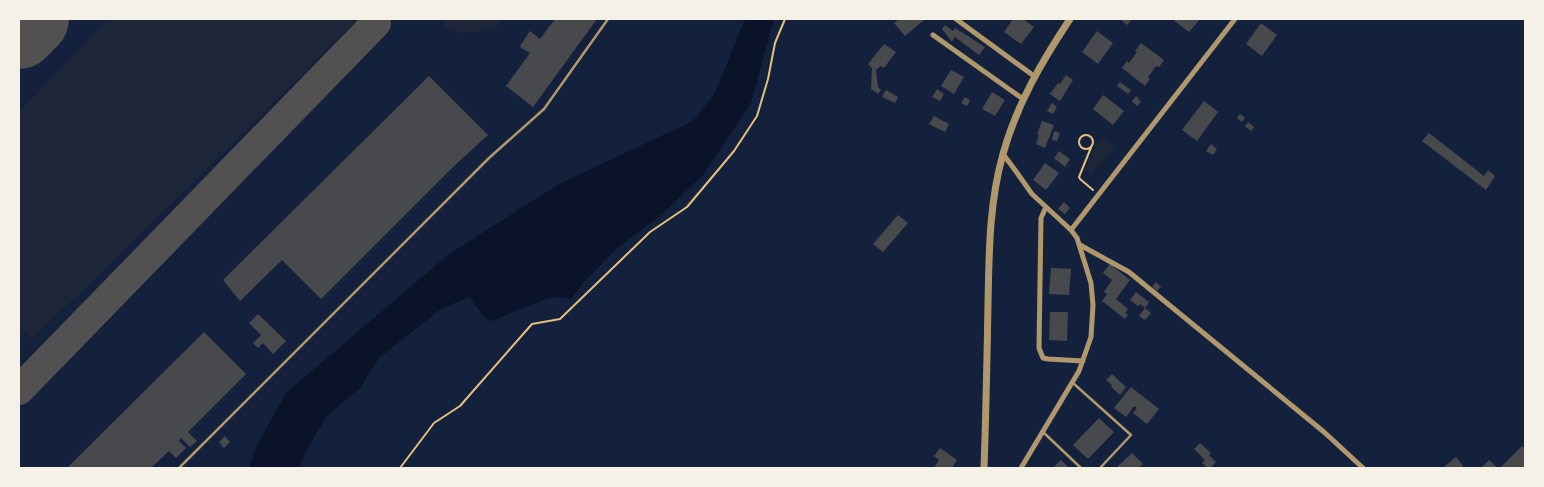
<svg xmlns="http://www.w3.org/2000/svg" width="1544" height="487" font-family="Karla,sans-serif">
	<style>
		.green { fill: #1d2539 }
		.water { fill: #0b132b }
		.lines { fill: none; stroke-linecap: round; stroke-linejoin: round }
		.taxiway { stroke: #525050; stroke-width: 30 }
		.runway { stroke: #525050; stroke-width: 74 }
		.building { fill: #48494c }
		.path { stroke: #e5c07b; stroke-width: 2 }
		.service { stroke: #b1986c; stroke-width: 2.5 }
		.minor { stroke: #b1986c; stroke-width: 5 }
		.tertiary { stroke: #b1986c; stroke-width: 7 }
	</style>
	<rect width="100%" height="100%" fill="#14213d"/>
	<path class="green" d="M108,19H358L161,214L32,339L25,332L19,338V111Z
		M441,19H502L496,27L487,31L458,33L445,27Z
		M1103,136L1115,146L1091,175L1084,170Z"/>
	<path class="water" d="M745,19H774L751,103L704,174L660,216L617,248L584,282L571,299L557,297L543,300L492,321L485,318L469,297L441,309L379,358L360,388L327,416L308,447L299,468H249L256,447L286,393L449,254L559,184L693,121L715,93Z"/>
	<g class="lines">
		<path class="taxiway" d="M19,390L376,23"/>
		<path class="runway" d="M19,32L32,19"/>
	</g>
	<path class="building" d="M555,19H597L533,107L506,86L530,53L521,48L520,46L530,31L540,39Z
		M900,19H925L905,36L894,23Z
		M1013,19H1023L1034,27L1021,44L1004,32Z
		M1120,19H1132L1127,25Z
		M1172,19H1200L1189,32Z
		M1261,23L1277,35L1262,56L1246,44Z
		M945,25L953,31L955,28L985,47L979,55L955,37L952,42L942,29Z
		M1097,31L1113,43L1098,64L1082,52Z
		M1141,43L1164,60L1159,67L1156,66L1148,77L1150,79L1145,86L1122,68L1127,61L1129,63L1137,52L1135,51Z
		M884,44L896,52L884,68L881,66L876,70L878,87L881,90L878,94L871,89L872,68L868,64Z
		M951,70L964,77L954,94L941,86Z
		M1066,75L1073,80L1060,101L1050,94L1058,83L1060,84Z
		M429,76L488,135L454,166L321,299L282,260L240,301L223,280Z
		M1120,82L1131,90L1128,94L1117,86Z
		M937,89L944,94L940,101L932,97Z
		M886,90L898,97L895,103L882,97Z
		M992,92L1005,100L995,116L982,109Z
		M1103,95L1124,111L1113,125L1093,109Z
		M1136,96L1141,102L1137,106L1132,101Z
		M965,97L970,100L967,106L961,103Z
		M1204,101L1218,112L1197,141L1182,130Z
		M1052,103L1057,107L1053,114L1047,111Z
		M1240,114L1245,118L1242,122L1237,118Z
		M934,116L949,124L945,132L929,124Z
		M1042,121L1054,125L1045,148L1036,144L1039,135L1037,134Z
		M1248,122L1254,127L1251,131L1245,126Z
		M1054,131L1060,133L1057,141L1052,140Z
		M1429,133L1484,176L1488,170L1495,176L1486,190L1422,141Z
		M1211,144L1217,149L1213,155L1206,151Z
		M1059,151L1070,159L1065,167L1054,158Z
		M1045,163L1059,173L1046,190L1033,180Z
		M1064,202L1070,208L1065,214L1058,209Z
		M898,215L908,223L883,252L873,244Z
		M1110,264L1130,280L1116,299L1128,309L1125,313L1128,315L1125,319L1102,301L1107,294L1104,292L1112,280L1103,273Z
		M1051,268L1071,269L1069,295L1049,294Z
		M1156,282L1161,287L1157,291L1152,287Z
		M1136,292L1149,302L1145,308L1140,304L1138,306L1130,300Z
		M1145,308L1151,313L1145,320L1139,316Z
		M1050,312H1068L1067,341L1049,340Z
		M258,314L286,341L273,354L263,343L258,348L253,343L261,335L249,323Z
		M204,332L246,374L188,432L197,441L190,447L181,438L179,441L186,448L176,458L169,451L151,468H67Z
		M1112,374L1126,387L1120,395L1111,387L1112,385L1106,380Z
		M1131,387L1159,409L1147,424L1133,413L1137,408L1134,406L1126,417L1114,408Z
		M1099,418L1114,432L1088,459L1073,445Z
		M225,436L230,442L224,448L219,442Z
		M1200,443L1211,453L1209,455L1216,462L1210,468H1208L1202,463L1205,460L1194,449Z
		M1522,446L1525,449L1524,468H1500Z
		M940,448L957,460L952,468H934L939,460L934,456Z
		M1132,453L1143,464L1138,468H1116Z
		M1456,457L1463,466L1461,468H1445L1444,467Z
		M1061,460L1069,468H1053Z
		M1489,460L1498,468H1481Z"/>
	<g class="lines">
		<path class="path" d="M1079 142a7 7 0 1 1 14 0a7 7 0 1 1-14 0Z
			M1092,145L1079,177L1080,179L1093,190
			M400,468L434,423L460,406L532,324L560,319L650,232L687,207L734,151L757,116L768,79L775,43L785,19"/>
		<path class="service" d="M1073,383L1131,435L1100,468
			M1043,432L1081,468
			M179,468L489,158L544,109L608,19"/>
		<path class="minor" d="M956,19L1034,76
			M933,35L1023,99
			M1003,154L1015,170L1032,194L1071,230L1077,238L1091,283L1093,305L1091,337L1079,371L1021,468
			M1046,207L1041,218L1039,348L1043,358L1048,359L1083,361
			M1071,230L1235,19
			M1080,245L1129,272L1324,432L1363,468"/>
		<path class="tertiary" d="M984,468C986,414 987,359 988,305C989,254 989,203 1003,154C1017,104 1042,61 1070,19"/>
	</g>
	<rect width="1544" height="487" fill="none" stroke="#f6f1e7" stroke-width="40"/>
</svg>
